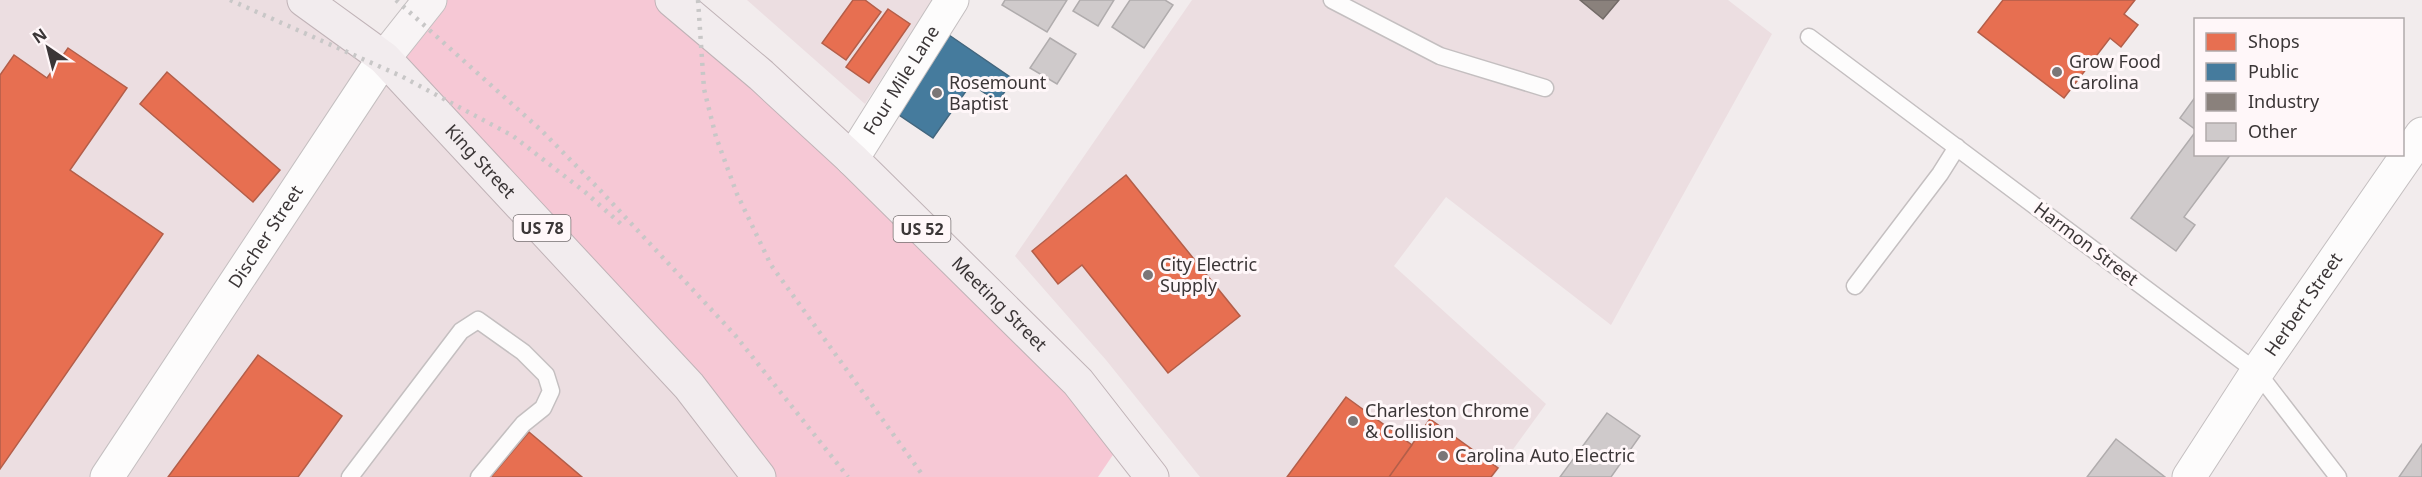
<svg xmlns="http://www.w3.org/2000/svg" width="2422" height="477" font-family="'Noto Sans',sans-serif">
	<style>
		.built { fill: #ecdee1 }
		.green { fill: #f6c8d5 }
		.shops { fill: #e76f51; stroke: #b35e49; stroke-width: 1.5 }
		.public { fill: #457b9d; stroke: #42667e; stroke-width: 1.5 }
		.industry { fill: #8a817c; stroke: #726a67; stroke-width: 1.5 }
		.building { fill: #cfcacb; stroke: #b0acad; stroke-width: 1.5 }
		.lines { fill: none; stroke-linecap: round; stroke-linejoin: round }
		.lane-casing { stroke: #c4bfc0; stroke-width: 19 }
		.street-casing { stroke: #c4bfc0; stroke-width: 35 }
		.secondary-casing { stroke: #c4bfc0; stroke-width: 35 }
		.primary-casing { stroke: #c0b3b7; stroke-width: 35 }
		.lane { stroke: #fdfcfc; stroke-width: 16 }
		.street { stroke: #fdfcfc; stroke-width: 33 }
		.secondary { stroke: #f8f4f5; stroke-width: 33 }
		.primary { stroke: #f2ecee; stroke-width: 33 }
		.rail { stroke: #c8c7c7; stroke-width: 4.5; stroke-dasharray: 3 6; stroke-linecap: butt }
		.poi-dot { fill: #7b7677; stroke: #fff7f9; stroke-width: 2 }
		.labels { text-anchor: middle; stroke-width: 6; stroke-linejoin: round; paint-order: stroke }
		.shield { fill: #fff7f9; stroke: #767071; stroke-width: 1.5 }
		.shield-label { font-size: 16px; font-weight: bold; fill: #3b3637 }
		.poi-label { font-size: 18px; fill: #3b3637; stroke: #fff7f9; text-anchor: start }
		.street-label { font-size: 18px; fill: #3b3637; stroke: #fff7f9 }
	</style>
	<rect width="100%" height="100%" fill="#f2eced"/>
	<path class="built" d="M0,0H299L401,76L759,477H0Z
		M747,0H933L865,104Z
		M1192,0H1728L1772,34L1611,325L1446,197L1394,266L1546,404L1493,477H1200L1106,360L1015,256Z"/>
	<path class="green" d="M430,0H674L1123,440L1098,477H759L384,58Z"/>
	<path class="shops" d="M853,0H865L881,12L846,60L822,43Z
		M2003,0H2135L2124,14L2138,25L2121,47L2110,38L2064,98L1978,32Z
		M888,9L910,24L869,83L846,67Z
		M68,48L127,88L70,170L163,234L0,469V75L14,55L47,78Z
		M167,72L280,170L253,202L140,104Z
		M1126,175L1240,316L1168,373L1082,265L1058,284L1032,251Z
		M258,355L342,416L298,477H168Z
		M1346,397L1412,445L1389,477H1287Z
		M1430,419L1498,468L1491,477H1389Z
		M529,432L582,477H491Z"/>
	<path class="public" d="M949,35L1013,79L998,102L971,84L933,138L896,113Z"/>
	<path class="industry" d="M1580,0H1619L1603,19Z"/>
	<path class="building" d="M1005,0H1067L1047,32L1002,5Z
		M1080,0H1114L1098,26L1073,11Z
		M1130,0H1165L1173,5L1144,48L1112,27Z
		M1050,38L1076,54L1057,84L1030,68Z
		M2196,96V130L2180,118Z
		M2196,131V154H2231L2184,217L2195,225L2176,251L2131,218Z
		M1607,413L1640,436L1611,477H1560Z
		M2116,439L2165,477H2087Z
		M2422,444V477H2399Z"/>
	<g class="lines">
		<g class="lane-casing">
			<path id="lane" d="M1332,0L1440,56L1545,88
				M1809,37L2257,372L2338,477
				M1855,286L1940,174L1957,147
				M350,477L461,331L478,320L523,352L546,375L551,391L543,408L523,424L479,477"/>
		</g>
		<g class="street-casing">
			<g id="street">
				<path id="s1" d="M852,159L952,0"/>
				<path id="s2" d="M107,477L384,58"/>
				<path id="s3" d="M2189,477L2257,372L2422,134"/>
			</g>
		</g>
		<g class="secondary-casing">
			<path id="secondary" d="M384,58L430,0"/>
		</g>
		<g class="primary-casing">
			<g id="primary">
				<path id="s4" d="M304,0L384,58L689,386L759,477"/>
				<path id="s5" d="M672,0L761,75L852,159L1078,382L1152,477"/>
			</g>
		</g>
		<use href="#lane" class="lane"/>
		<use href="#street" class="street"/>
		<use href="#secondary" class="secondary"/>
		<use href="#primary" class="primary"/>
		<path class="rail" d="M230,0L401,76L513,136L585,192L622,225
			M396,0L542,131L599,189L735,335L848,477
			M698,0L704,89L716,137L737,194L771,265L924,477"/>
	</g>
	<g class="poi-dot">
		<circle cx="2057" cy="72" r="6"/>
		<circle cx="937" cy="93" r="6"/>
		<circle cx="1148" cy="275" r="6"/>
		<circle cx="1353" cy="421" r="6"/>
		<circle cx="1443" cy="456" r="6"/>
	</g>
	<g class="labels">
		<g class="shield">
			<rect x="513.5" y="215" width="57" height="26" rx="4.5"/>
			<rect x="893.5" y="216" width="57" height="26" rx="4.5"/>
		</g>
		<g class="shield-label">
			<text x="542" y="234">US 78</text>
			<text x="922" y="235">US 52</text>
		</g>
		<g class="poi-label">
			<text x="2069" y="68">Grow Food<tspan x="2069" dy="21">Carolina</tspan></text>
			<text x="949" y="89">Rosemount<tspan x="949" dy="21">Baptist</tspan></text>
			<text x="1160" y="271">City Electric<tspan x="1160" dy="21">Supply</tspan></text>
			<text x="1365" y="417">Charleston Chrome<tspan x="1365" dy="21">&amp; Collision</tspan></text>
			<text x="1455" y="462">Carolina Auto Electric</text>
		</g>
		<g class="street-label">
			<text dy="6" stroke="none"><textPath href="#s1" startOffset="93">Four Mile Lane</textPath></text>
			<text dy="6" stroke="none"><textPath href="#s4" startOffset="240">King Street</textPath></text>
			<text dy="6" stroke="none"><textPath href="#s2" startOffset="288">Discher Street</textPath></text>
			<text transform="translate(2086 244) rotate(37)" y="6">Harmon Street</text>
			<text dy="6" stroke="none"><textPath href="#s5" startOffset="447">Meeting Street</textPath></text>
			<text dy="6" stroke="none"><textPath href="#s3" startOffset="207">Herbert Street</textPath></text>
		</g>
	</g>
	<rect x="2194" y="18" width="210" height="138" fill="#fff7f9" stroke="#b1aaab" stroke-width="1.5"/>
	<rect x="2206" y="33" width="30" height="18" fill="#e76f51" stroke="#b1aaab" stroke-width="1.5"/>
	<text x="2248" y="48" font-size="18" fill="#3b3637">Shops</text>
	<rect x="2206" y="63" width="30" height="18" fill="#457b9d" stroke="#b1aaab" stroke-width="1.5"/>
	<text x="2248" y="78" font-size="18" fill="#3b3637">Public</text>
	<rect x="2206" y="93" width="30" height="18" fill="#8a817c" stroke="#b1aaab" stroke-width="1.5"/>
	<text x="2248" y="108" font-size="18" fill="#3b3637">Industry</text>
	<rect x="2206" y="123" width="30" height="18" fill="#cfcacb" stroke="#b1aaab" stroke-width="1.5"/>
	<text x="2248" y="138" font-size="18" fill="#3b3637">Other</text>
	<g transform="translate(48 48) rotate(325)" stroke="#fff7f9" stroke-width="4.5" paint-order="stroke">
	<path d="M0-4.5L10 22L0 15L-10 22Z" fill="#3b3637"/>
	<text y="-9" font-size="16" font-weight="bold" text-anchor="middle" fill="#3b3637">N</text>
	</g>
</svg>
